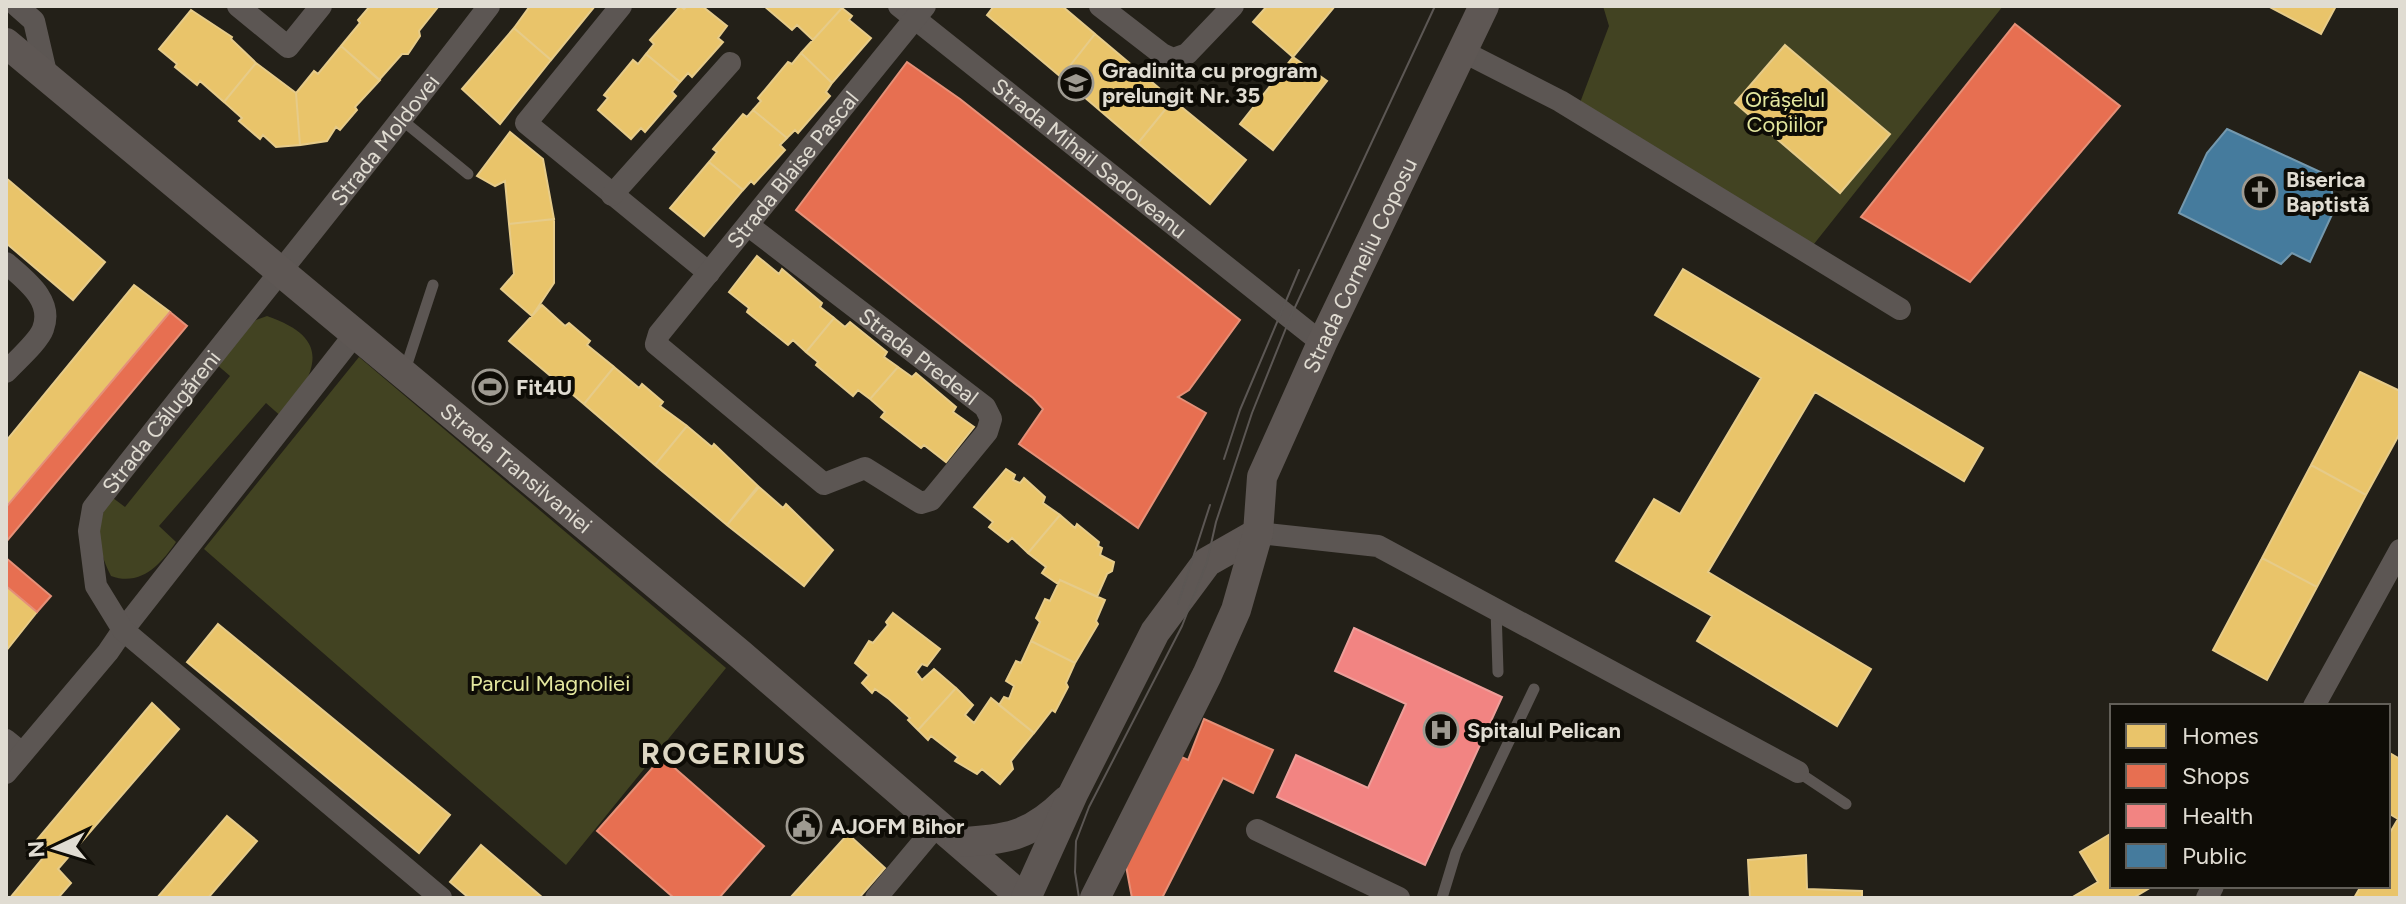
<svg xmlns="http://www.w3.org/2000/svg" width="2406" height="904" font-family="Figtree,sans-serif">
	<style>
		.green { fill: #424322 }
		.homes { fill: #e9c46a; stroke: #e6cb89; stroke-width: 2 }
		.shops { fill: #e76f51; stroke: #e59078; stroke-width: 2 }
		.health { fill: #f28482; stroke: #ed9e9a; stroke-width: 2 }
		.public { fill: #457b9d; stroke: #7498ad; stroke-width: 2 }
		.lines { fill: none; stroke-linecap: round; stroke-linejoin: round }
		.service { stroke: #5c5653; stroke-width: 11 }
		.minor { stroke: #5c5653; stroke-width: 22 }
		.secondary { stroke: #5e5754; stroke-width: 30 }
		.tram { stroke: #5c5754; stroke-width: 2 }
		.labels { text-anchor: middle; stroke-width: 8; stroke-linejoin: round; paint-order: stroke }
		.poi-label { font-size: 22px; font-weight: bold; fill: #e0dcd2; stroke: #0e0c06; text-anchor: start }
		.park-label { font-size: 22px; fill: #e4e79f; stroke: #0e0c06 }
		.street-label { font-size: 22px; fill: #e0dcd2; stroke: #0e0c06 }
		.district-label { font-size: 30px; font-weight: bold; letter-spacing: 2px; fill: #ded7c3; stroke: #0e0c06 }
	</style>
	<rect width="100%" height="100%" fill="#232018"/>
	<path class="green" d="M1603,6H2003L1810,249L1578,108L1609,26Z
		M267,316C336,340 314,373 283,418L266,403L159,526L176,542C161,564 141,587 111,576C95,544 97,528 109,495L125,507L230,376L215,363L256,320Z
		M359,357L726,668L566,865L204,549Z"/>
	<path class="homes" d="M370,6L438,7L419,31L420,36L408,54H402L379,80L341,46L360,23L358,20Z
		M530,6H595L551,60L514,28Z
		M680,6L684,9L687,6H702L727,26L718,38L723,42L692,77L688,73L680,82L646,54L654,44L650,40Z
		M764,6H840L842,8L813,40L797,25L792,30Z
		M994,6H1062L1095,34L1061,77L987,15Z
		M1267,6H1335L1293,57L1253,22Z
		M2268,6H2336L2321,34Z
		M842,8L852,16L849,20L871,38L832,83L801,53Z
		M191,10L232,37L231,39L256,63L224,102L200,81L197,85L175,67L177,64L159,49Z
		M514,28L551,60L500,124L462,89Z
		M1095,34L1173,100L1138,143L1061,77Z
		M1785,45L1890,134L1840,193L1735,103Z
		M341,46L380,80L355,107L357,110L340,130L336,127L327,141L300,145L296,93L314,71L318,74Z
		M801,53L832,83L826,92L830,96L798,133L795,130L787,138L753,110L761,101L758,98L788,62L792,64Z
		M646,54L680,82L672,92L676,96L645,132L641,128L631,139L598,110L608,98L604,95L633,60L638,64Z
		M1293,57L1327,81L1273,150L1240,124Z
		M256,63L296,93L300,145L276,147L263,135L260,139L239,121L242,118L224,102Z
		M1173,100L1246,160L1210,204L1138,143Z
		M753,110L787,138L780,145L785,150L754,184L751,181L743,190L709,162L717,152L713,149L743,114L747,117Z
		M510,132L543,159L554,219L509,224L505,181L495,186L477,176Z
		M709,162L743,190L704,236L670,208Z
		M6,178L105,262L73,300L6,243Z
		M554,219V283L532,316L501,289L514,274L509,224Z
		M757,256L779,274L782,269L822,303L820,307L834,318L806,352L793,340L788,345L747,312L749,308L729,292Z
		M1683,269L1983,448L1964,481L1815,392L1708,572L1871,669L1837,726L1697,641L1712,616L1616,561L1654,499L1680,514L1761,378L1655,315Z
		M134,285L170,312L6,507V441Z
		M542,305L565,326L569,323L590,341L587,345L614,367L584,404L509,341Z
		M834,318L845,327L850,322L887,352L884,357L898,367L870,399L858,390L853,396L816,365L818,362L806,352Z
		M614,367L639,388L642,384L663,402L660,406L687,426L655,465L584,404Z
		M898,367L912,377L916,373L956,407L953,412L974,427L946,462L924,445L921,448L881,417L885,412L870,399Z
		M2360,372L2400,391V433L2366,495L2311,465Z
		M687,426L712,447L714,444L758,486L727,525L655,465Z
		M2311,465L2366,495L2317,587L2262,558Z
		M1006,469L1015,475L1013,480L1020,483L1024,478L1045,497L1043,503L1060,515L1028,553L1012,538L1008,542L989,527L993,522L974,507Z
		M759,487L783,508L786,504L833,550L804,586L727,525Z
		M1060,515L1075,528L1077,524L1099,542L1098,546L1102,548L1100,555L1114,562L1112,571L1107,574L1097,597L1060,580L1058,584L1042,573L1046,567L1028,553Z
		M2262,558L2317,587L2267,680L2213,650Z
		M1060,580L1105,600L1096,621L1098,624L1075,663L1031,641L1040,622L1036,618L1045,599L1050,601Z
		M6,586L37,612L6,651Z
		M893,613L940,649L927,666L922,664L916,672L922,680L934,669L956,688L918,730L908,720L910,718L889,699L875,689L872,693L862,683L869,675L855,663L869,641L873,643L888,625L886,622Z
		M218,624L450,815L419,853L187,662Z
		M1031,641L1075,663L1066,683L1068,687L1055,712L1052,710L1034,733L999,705L1004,697L1009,699L1014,686L1006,681L1016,661L1021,663Z
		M956,688L973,705L965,715L974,723L991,698L1034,733L1011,761L1013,769L1000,784L982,769L977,774L955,761L958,757L931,736L928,740L918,730Z
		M152,703L179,729L58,869L71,883L58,898H10L43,858L30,848Z
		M2388,752L2400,759V898H2354L2361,886H2388V836L2398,819L2388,813Z
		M227,816L257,841L208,898H157Z
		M2112,833V886H2153L2133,898H2071L2098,882L2080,852Z
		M848,834L885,868L859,898H790Z
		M481,845L543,898H469L450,882Z
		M1806,855L1807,889L1862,891V898H1750L1748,860Z"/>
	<path class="shops" d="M2015,24L2120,106L1970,282L1861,217Z
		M907,62L960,99L1240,320L1189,390L1178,397L1206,413L1138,528L1019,444L1043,409L1033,398L796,210Z
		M170,312L187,326L6,542V507Z
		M6,558L51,596L37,612L6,586Z
		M1204,719L1273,750L1253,793L1223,778L1162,898H1132L1126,866L1175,754L1188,760Z
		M662,757L764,846L719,898H674L597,831Z"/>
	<path class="health" d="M1354,628L1502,697L1425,865L1277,797L1296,755L1368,788L1406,704L1335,671Z"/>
	<path class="public" d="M2227,129L2329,176L2335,208L2310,262L2292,253L2281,264L2179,213L2207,153Z"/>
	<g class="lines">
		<path class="service" d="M402,120L468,174
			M405,370L433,285
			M1496,609L1498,672
			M1798,772L1846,804
			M1442,898L1456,852L1534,689"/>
		<g class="minor">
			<path d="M17,6L34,21L47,77"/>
			<path d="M238,6L288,47L321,6"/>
			<path d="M621,6L526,123L709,273"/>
			<path id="s1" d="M899,6L1322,343"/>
			<path d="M1100,6L1162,54L1173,59L1187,54L1233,6"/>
			<path d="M1462,51L1560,101L1900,309"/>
			<path d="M612,195L730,63"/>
			<path id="s2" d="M749,226L985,407L991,419L987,432L931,500L921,503L865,468L824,484L656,344L659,334L925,6"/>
			<path d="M6,263C25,280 54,300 43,329C39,341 15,362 6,372"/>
			<path d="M1258,533L1378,546L1798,772"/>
			<path d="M2314,706L2400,550"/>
			<path d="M6,740L22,753"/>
			<path d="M6,773L108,652L123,630L355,334"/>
			<path d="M1257,830L1399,898"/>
			<path id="s3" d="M441,898L123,630L96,586L89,531L93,508C224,340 360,175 489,6"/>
			<path d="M876,898L937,825"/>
			<path d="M2207,898L2213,886"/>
		</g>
		<g class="secondary">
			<path id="s4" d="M6,43L740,654L1023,898"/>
			<path d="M959,842C1006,840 1031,836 1066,801"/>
			<path d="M1026,898L1073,794L1155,632L1207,562L1258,533"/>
			<path id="s5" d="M1095,898L1207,675L1236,610L1258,533L1262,477L1322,343L1484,6"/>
		</g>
		<path class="tram" d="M1224,459L1240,410L1299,270
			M1178,604L1210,505
			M1079,898L1075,872L1076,841L1089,807L1182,626L1207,562L1216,522L1252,413L1290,318L1435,6"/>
	</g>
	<defs>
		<g id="school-ring" transform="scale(1.8)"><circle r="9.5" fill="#0e0c06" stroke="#9e9a91" stroke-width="1.5"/><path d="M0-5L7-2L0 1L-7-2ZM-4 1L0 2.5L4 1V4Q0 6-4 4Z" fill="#9e9a91"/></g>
		<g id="church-ring" transform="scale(1.8)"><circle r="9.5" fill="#0e0c06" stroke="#9e9a91" stroke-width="1.5"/><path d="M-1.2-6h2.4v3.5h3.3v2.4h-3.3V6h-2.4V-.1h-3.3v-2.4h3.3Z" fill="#9e9a91"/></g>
		<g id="stadium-ring" transform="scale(1.8)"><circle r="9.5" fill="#0e0c06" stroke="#9e9a91" stroke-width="1.5"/><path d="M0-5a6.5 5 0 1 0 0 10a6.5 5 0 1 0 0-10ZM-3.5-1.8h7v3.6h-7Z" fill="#9e9a91"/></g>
		<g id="hospital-ring" transform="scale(1.8)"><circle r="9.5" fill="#0e0c06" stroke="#9e9a91" stroke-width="1.5"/><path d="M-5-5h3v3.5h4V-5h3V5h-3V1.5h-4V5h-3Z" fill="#9e9a91"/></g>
		<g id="civic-ring" transform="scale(1.8)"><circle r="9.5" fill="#0e0c06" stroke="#9e9a91" stroke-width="1.5"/><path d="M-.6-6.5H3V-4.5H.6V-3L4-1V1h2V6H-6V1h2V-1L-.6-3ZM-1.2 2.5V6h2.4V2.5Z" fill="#9e9a91"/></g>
	</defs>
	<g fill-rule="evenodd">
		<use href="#school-ring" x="1076" y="83"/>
		<use href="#church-ring" x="2260" y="192"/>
		<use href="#stadium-ring" x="490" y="387"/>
		<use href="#hospital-ring" x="1441" y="730"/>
		<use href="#civic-ring" x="804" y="826"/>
	</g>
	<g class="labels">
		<g class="poi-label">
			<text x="1102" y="78">Gradinita cu program<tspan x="1102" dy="25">prelungit Nr. 35</tspan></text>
			<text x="2286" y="187">Biserica<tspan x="2286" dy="25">Baptistă</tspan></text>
			<text x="516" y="395">Fit4U</text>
			<text x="1467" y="738">Spitalul Pelican</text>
			<text x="830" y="834">AJOFM Bihor</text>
		</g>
		<g class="park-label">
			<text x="1785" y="107">Orășelul<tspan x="1785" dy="25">Copiilor</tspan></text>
			<text x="550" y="691">Parcul Magnoliei</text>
		</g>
		<g class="street-label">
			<text dy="8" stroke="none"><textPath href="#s3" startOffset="1016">Strada Moldovei</textPath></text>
			<text dy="8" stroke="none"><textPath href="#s1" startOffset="244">Strada Mihail Sadoveanu</textPath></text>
			<text dy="8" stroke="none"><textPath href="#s2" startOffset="974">Strada Blaise Pascal</textPath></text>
			<text dy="8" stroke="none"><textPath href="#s5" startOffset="690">Strada Corneliu Coposu</textPath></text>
			<text dy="8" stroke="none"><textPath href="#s2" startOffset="214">Strada Predeal</textPath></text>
			<text dy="8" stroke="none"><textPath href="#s3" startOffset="656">Strada Călugăreni</textPath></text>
			<text dy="8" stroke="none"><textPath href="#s4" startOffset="664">Strada Transilvaniei</textPath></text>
		</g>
		<g class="district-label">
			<text x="724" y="764">ROGERIUS</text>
		</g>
	</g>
	<rect width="2406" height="904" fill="none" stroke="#e0dcd2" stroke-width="16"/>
	<rect x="2110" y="704" width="280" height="184" fill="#0e0c06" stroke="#625f58" stroke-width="2"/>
	<rect x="2126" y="724" width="40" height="24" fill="#e9c46a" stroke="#625f58" stroke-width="2"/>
	<text x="2182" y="744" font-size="24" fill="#e0dcd2">Homes</text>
	<rect x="2126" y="764" width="40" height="24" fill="#e76f51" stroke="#625f58" stroke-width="2"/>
	<text x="2182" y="784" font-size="24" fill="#e0dcd2">Shops</text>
	<rect x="2126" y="804" width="40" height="24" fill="#f28482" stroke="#625f58" stroke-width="2"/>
	<text x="2182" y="824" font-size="24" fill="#e0dcd2">Health</text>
	<rect x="2126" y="844" width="40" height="24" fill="#457b9d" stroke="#625f58" stroke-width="2"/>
	<text x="2182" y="864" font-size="24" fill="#e0dcd2">Public</text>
	<g transform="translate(56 848) rotate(266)" stroke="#0e0c06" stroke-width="6" paint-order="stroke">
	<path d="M0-6L14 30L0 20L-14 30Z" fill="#e0dcd2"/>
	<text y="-12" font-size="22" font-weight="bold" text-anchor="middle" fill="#e0dcd2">N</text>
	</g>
</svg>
